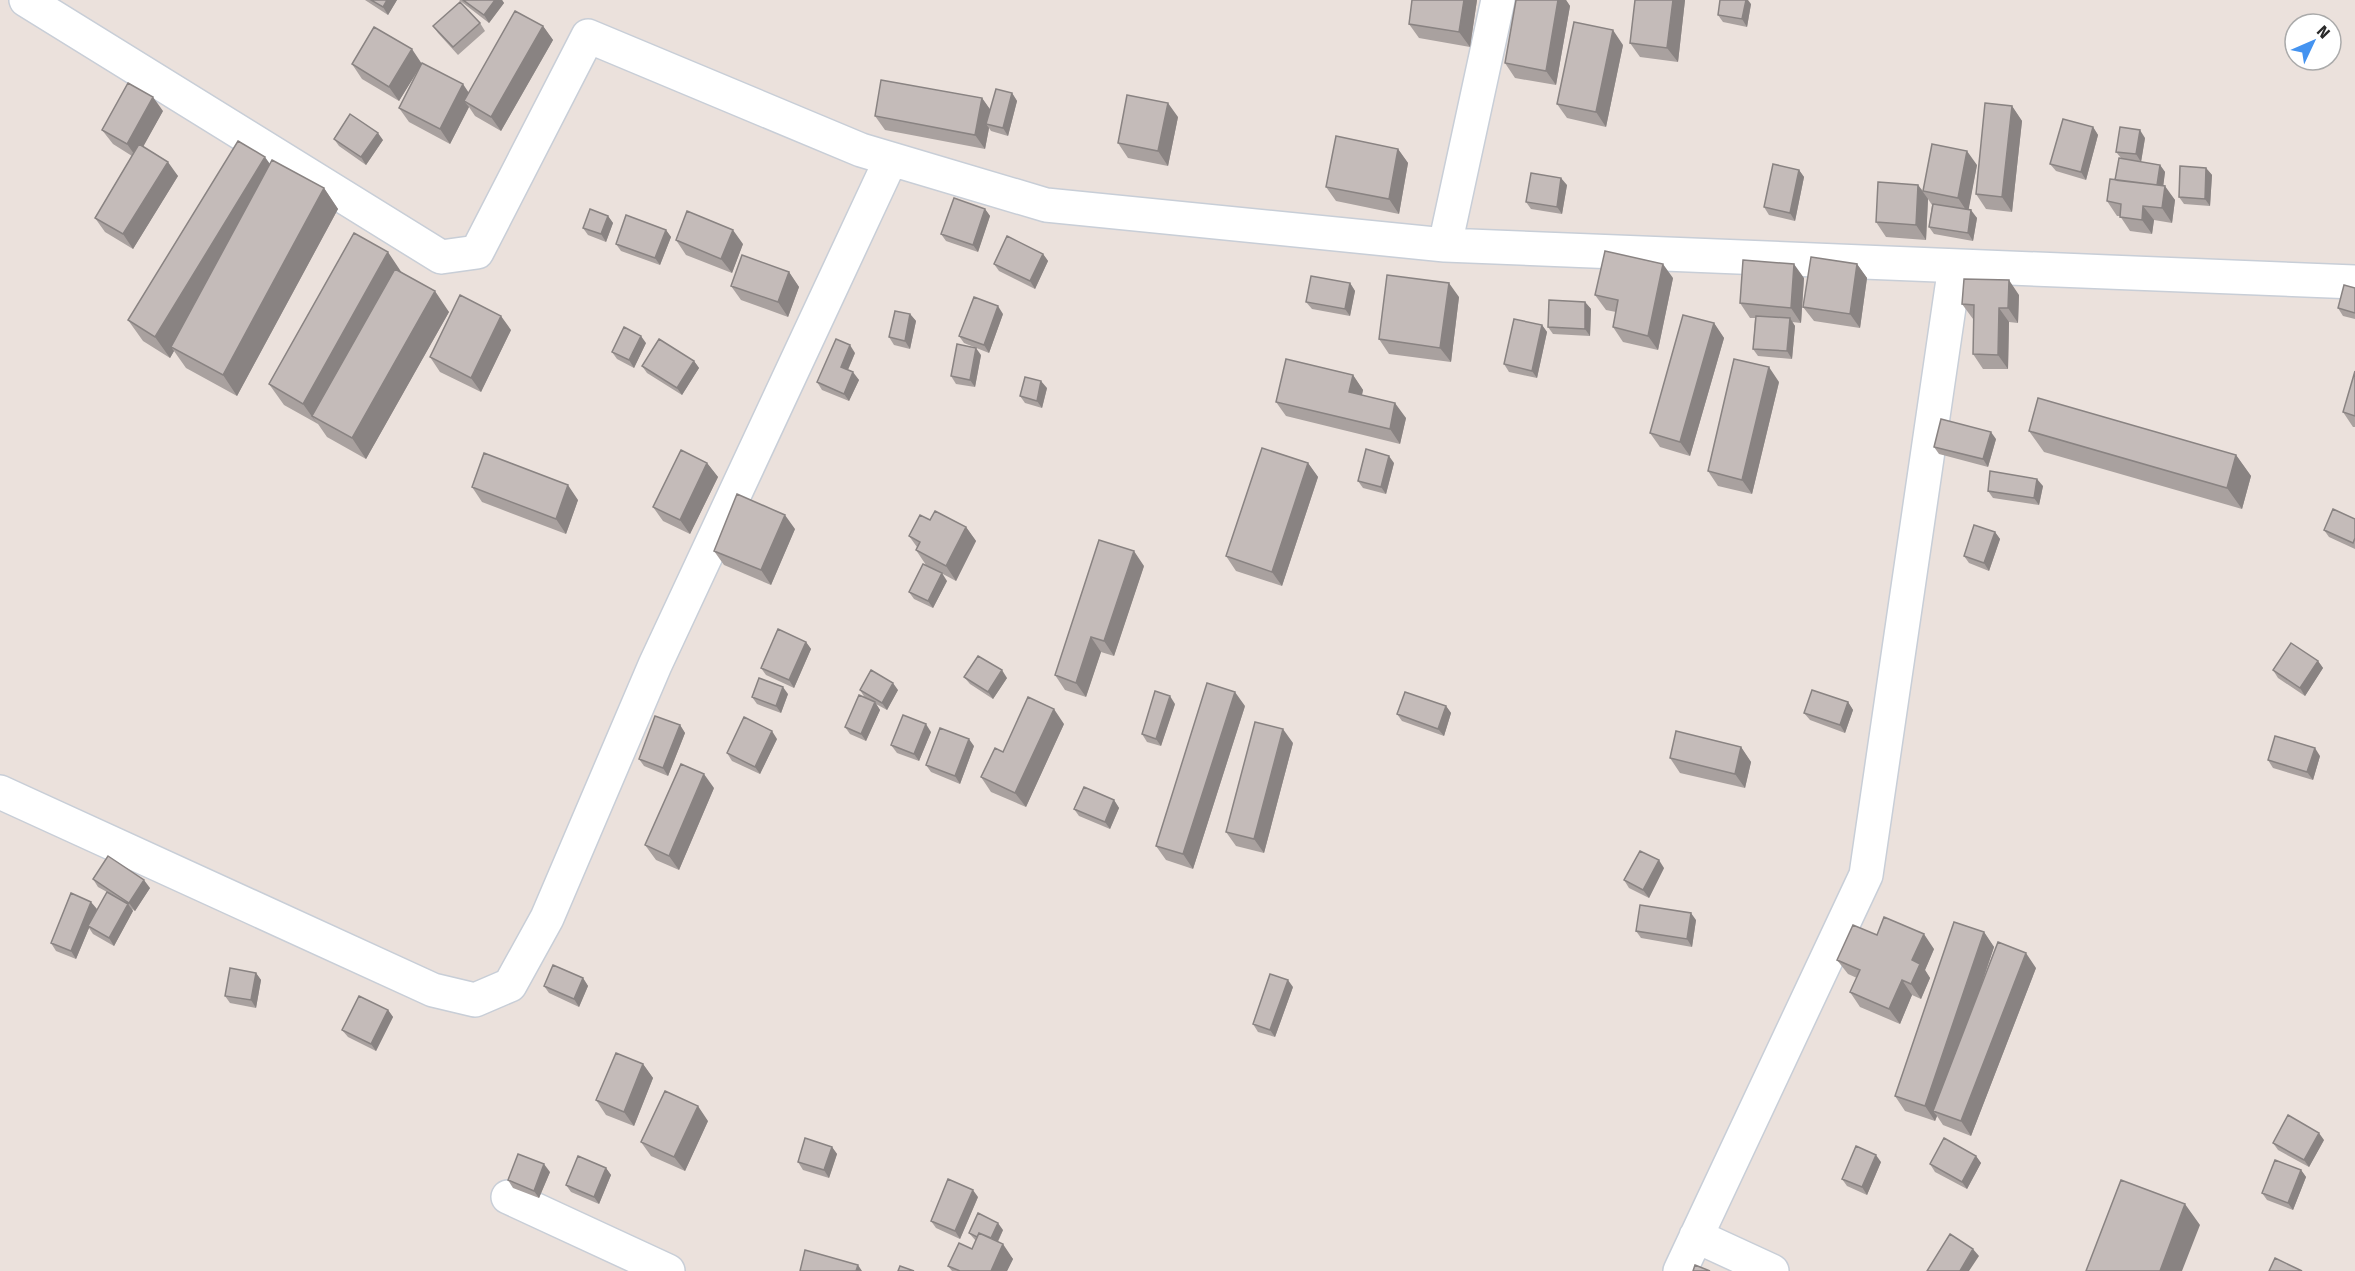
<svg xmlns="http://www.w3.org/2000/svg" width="2355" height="1271" font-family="'Fira Sans',sans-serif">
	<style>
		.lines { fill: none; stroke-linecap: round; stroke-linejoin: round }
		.minor-casing { stroke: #c8ced7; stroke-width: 36 }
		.minor { stroke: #fff; stroke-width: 33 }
		.wall { fill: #a9a19f }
		.shaded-wall { fill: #898382 }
		.building { fill: #c4bbb9; stroke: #898382; stroke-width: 1.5 }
	</style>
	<rect width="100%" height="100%" fill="#ebe1dc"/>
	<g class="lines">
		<g class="minor-casing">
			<path id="minor" d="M26,0L441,257L477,252L588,36L861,150L1046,205L1445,245L2355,282
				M1445,245L1498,0
				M0,792L433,990L475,1000L510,985L547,918L655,665L891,159
				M508,1197L668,1271
				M1696,1236L1772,1271
				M1680,1271L1866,875L1955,266"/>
		</g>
		<use href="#minor" class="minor"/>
	</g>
	<path class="wall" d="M365,0H397L388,15Z
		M459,0H502L504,3L489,23Z
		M1477,0L1470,47L1419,38L1409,24Z
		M1516,0H1566L1570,6L1556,85L1515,78L1505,63Z
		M1635,0H1685L1678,62L1640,57L1630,43Z
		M1751,4L1747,27L1723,22L1718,15Z
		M480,23L485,31L458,55L438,33L433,26Z
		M543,26L553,40L501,131L475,116L469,107L450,144L409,122L399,108L421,65L399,101L362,79L352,64H422L469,93Z
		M1623,45L1606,127L1567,118L1557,104Z
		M1012,93L1017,101L1008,136L991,131L989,128L985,149L885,130L875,116L982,98L990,110Z
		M2012,106L2022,121L2012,212L1986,209L1976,194Z
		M163,111L143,146L178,176L133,249L105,232L95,218L132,156L113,144L102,130Z
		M1178,117L1168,166L1128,158L1118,143Z
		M2093,127L2098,135L2086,180L2056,171L2050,164Z
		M2145,138L2141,162L2160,165L2165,172L2163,186L2175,200L2172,223L2154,220L2152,234L2130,231L2120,216H2117L2107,201L2115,180L2121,158L2116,152Z
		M334,139L383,140L366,165L339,146Z
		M1398,149L1408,163L1399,214L1336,201L1326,187Z
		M270,164L324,188L338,209L237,396L186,368L174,351L170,358L143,341L128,320Z
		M1977,165L1968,210L1977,218L1973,241L1934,234L1929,227L1932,205L1928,199L1926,240L1886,237L1876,222L1918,185L1923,191Z
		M2206,168L2212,175L2210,206L2184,204L2179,197Z
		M1799,170L1804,177L1795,221L1769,215L1764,207Z
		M1567,185L1562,214L1531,209L1526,202Z
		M985,209L990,216L978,252L946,241L941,234Z
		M608,216L613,223L606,242L588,235L583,228Z
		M666,230L671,237L660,265L621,251L616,244Z
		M676,240L743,244L732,273L686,255Z
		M1043,254L1048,261L1035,289L999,271L994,264Z
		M1857,264L1867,278L1860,328L1814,321L1803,307Z
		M789,272L799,287L788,317L741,300L731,286Z
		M402,273L449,312L366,459L327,437L318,424L284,405L269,384Z
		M1673,278L1658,350L1623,342L1613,327L1616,312L1606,310L1595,295Z
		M1804,278L1801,323L1792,322L1795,326L1792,359L1758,356L1753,349L1755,318H1750L1740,303Z
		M1350,283L1355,291L1350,316L1312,309L1306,302Z
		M2355,288V319L2343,316L2338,308Z
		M2019,295L2018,323L2009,322L2008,369H1983L1973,354L1974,319H1973L1962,304Z
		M1459,297L1451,362L1389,354L1379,339Z
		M1585,302L1591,309L1590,336L1553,334L1548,327Z
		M910,314L916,321L910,349L894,345L889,337Z
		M1003,314L989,353L964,343L959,336Z
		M1714,323L1724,338L1690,456L1660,447L1650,433Z
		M1542,325L1547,332L1537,378L1509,372L1504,364Z
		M511,330L481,392L440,372L430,357Z
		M646,343L634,368L617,359L612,352Z
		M855,353L848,370L859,380L849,401L822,390L817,382Z
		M981,355L975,387L956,384L951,376Z
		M694,361L699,368L682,395L647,373L642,366Z
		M2355,371V427H2353L2343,412Z
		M1353,375L1363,390L1362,395L1406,418L1400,444L1286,416L1276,402Z
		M1779,382L1752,494L1718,486L1708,471Z
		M1047,388L1042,408L1025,403L1020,396Z
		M2029,431L2236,455L2251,476L2242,509L2044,452Z
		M1996,439L1988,467L1939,454L1934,447Z
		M707,463L718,477L690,534L663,521L653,507Z
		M1308,463L1318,477L1282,586L1236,571L1226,556Z
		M1394,463L1386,494L1363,488L1358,481Z
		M2043,486L2039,505L1993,498L1988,491Z
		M472,487L578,500L566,534L482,502Z
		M2355,519V549L2329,537L2324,530Z
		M930,520L966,527L976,541L956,581L926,565L916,550L917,547L909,536Z
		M795,529L771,585L724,565L714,551Z
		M1995,532L2000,539L1989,571L1969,563L1964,556Z
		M1144,566L1114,656L1101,652L1086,697L1065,690L1055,675Z
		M947,581L933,608L914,599L909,592Z
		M806,642L811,649L794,688L766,675L761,668Z
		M2318,661L2323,668L2305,696L2278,678L2273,670Z
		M964,677L1007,678L993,699L970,684Z
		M860,690H898L887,710L876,704L880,710L866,741L850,734L845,727L865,698Z
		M788,694L781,713L757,704L752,697Z
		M1848,702L1853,710L1845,733L1810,720L1804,713Z
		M1175,704L1161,746L1147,742L1142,734Z
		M1245,706L1193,869L1166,860L1156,846Z
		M1446,706L1451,713L1444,736L1402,721L1397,714Z
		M1064,724L1026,807L991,792L981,777L1003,752Z
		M680,725L685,733L668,776L644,766L639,759Z
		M931,732L919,761L897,753L891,745Z
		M777,739L760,774L732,761L727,753Z
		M1293,743L1264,853L1236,846L1226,832Z
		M974,746L960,784L931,772L926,765Z
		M1741,747L1751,762L1745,788L1680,773L1670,758Z
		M2320,756L2313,780L2273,768L2268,760Z
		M714,788L679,870L656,860L645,845Z
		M1114,800L1119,808L1110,829L1079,816L1074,809Z
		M1664,868L1649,898L1629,888L1624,880Z
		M93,879L150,888L135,911L132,909L133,911L114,946L93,934L89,928L76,959L56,951L51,943L97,909L94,916L107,892L98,887Z
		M1696,920L1692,947L1641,938L1636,931Z
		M1984,932L1994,947L1979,992L2036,968L1971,1136L1943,1125L1937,1116L1935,1121L1905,1111L1895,1096Z
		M1877,935L1934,949L1925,970L1930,978L1921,999L1912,995L1900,1024L1860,1007L1850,992L1857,978L1848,974L1837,960Z
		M256,973L261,980L256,1008L230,1003L225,996Z
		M583,978L588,986L579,1007L549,993L544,986Z
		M1293,987L1275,1037L1258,1032L1253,1024Z
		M388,1010L393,1017L376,1051L348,1037L342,1030Z
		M643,1064L653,1078L634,1126L606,1115L596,1100Z
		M708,1121L685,1171L651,1156L641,1142Z
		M2324,1140L2309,1167L2278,1150L2273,1143Z
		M832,1147L837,1154L829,1178L803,1170L798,1162Z
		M1976,1156L1981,1163L1967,1189L1935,1172L1930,1164Z
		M1881,1162L1867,1195L1847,1186L1842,1179Z
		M606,1168L611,1175L599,1204L571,1192L566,1185Z
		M2301,1170L2306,1177L2293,1210L2267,1200L2262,1193Z
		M550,1172L539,1198L513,1188L508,1180Z
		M978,1197L960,1239L936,1228L931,1221Z
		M1003,1230L998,1242L1013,1259L1007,1271H952L948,1266L972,1249L976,1241L969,1233Z"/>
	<path class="shaded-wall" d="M387,0H397L388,15L383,7Z
		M495,0H502L504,3L489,23L484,15Z
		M1464,0H1477L1470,47L1459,32Z
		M1558,0H1566L1570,6L1556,85L1546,71Z
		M1673,0H1685L1678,62L1667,48Z
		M1746,0H1748L1751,4L1747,27L1742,19Z
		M543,26L553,40L501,131L491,117Z
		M1613,30L1623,45L1606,127L1596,112Z
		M412,49L422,64L399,101L389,87Z
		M463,84L473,99L464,101L469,107L450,144L440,129Z
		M1012,93L1017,101L1008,136L1003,128Z
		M153,97L163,111L137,158L127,144Z
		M982,98L992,112L986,124L989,128L985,149L975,135Z
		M1168,103L1178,117L1168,166L1158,151Z
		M2012,106L2022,121L2012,212L2002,197Z
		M2093,127L2098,135L2086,180L2081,172Z
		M2140,130L2145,138L2141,162L2136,154Z
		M378,133L383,140L366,165L361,157Z
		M1398,149L1408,163L1399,214L1389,199Z
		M1967,151L1977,165L1968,213L1958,198Z
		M265,157L280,178L171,347L174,351L170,358L155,337Z
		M168,162L178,176L133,249L123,234Z
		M2160,165L2165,172L2162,196L2157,189Z
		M2206,168L2212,175L2210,206L2205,199Z
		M1799,170L1804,177L1795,221L1790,213Z
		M1561,178L1567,185L1562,214L1557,207Z
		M1918,185L1928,199L1926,240L1916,225Z
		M2165,186L2175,200L2172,223L2162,208Z
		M324,188L338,209L237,396L223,375Z
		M2143,206L2154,220L2152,234L2142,220Z
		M985,209L990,216L978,252L973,245Z
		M1971,210L1977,218L1973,241L1968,233Z
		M608,216L613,223L606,242L601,234Z
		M666,230L671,237L660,265L655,258Z
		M733,230L743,244L732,273L721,259Z
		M388,252L402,273L312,416L318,425L303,404Z
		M1043,254L1048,261L1035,289L1030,281Z
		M1663,264L1673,278L1658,350L1648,336Z
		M1794,264L1804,278L1801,323L1791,308Z
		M1857,264L1867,278L1860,328L1850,314Z
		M789,272L799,287L788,317L778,302Z
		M2009,280L2019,295L2018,323L2008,308Z
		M1350,283L1355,291L1350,316L1345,309Z
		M1449,283L1459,297L1451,362L1440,348Z
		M435,291L449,312L366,459L352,438Z
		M1585,302L1591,309L1590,336L1585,329Z
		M998,306L1003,314L989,353L984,345Z
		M1999,308L2009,322L2008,369L1998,355Z
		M910,314L916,321L910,349L905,341Z
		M501,316L511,330L481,392L471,378Z
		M1790,318L1795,326L1792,359L1787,351Z
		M1714,323L1724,338L1690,456L1680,442Z
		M1542,325L1547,332L1537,378L1532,371Z
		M641,336L646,343L634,368L629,360Z
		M850,345L855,353L846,374L841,367Z
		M976,348L981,355L975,387L970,380Z
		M694,361L699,368L682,395L677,388Z
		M1769,367L1779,382L1752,494L1742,480Z
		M853,372L859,380L849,401L844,394Z
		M1353,375L1363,390L1359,407L1349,392Z
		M1041,381L1047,388L1042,408L1037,401Z
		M1395,403L1406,418L1400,444L1390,429Z
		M1991,432L1996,439L1988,467L1983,459Z
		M2236,455L2251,476L2242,509L2227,488Z
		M1389,456L1394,463L1386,494L1381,487Z
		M707,463L718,477L690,534L680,520Z
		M1308,463L1318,477L1282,586L1272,572Z
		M2037,479L2043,486L2039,505L2034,498Z
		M568,485L578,500L566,534L556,519Z
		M785,515L795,529L771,585L761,570Z
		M966,527L976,541L956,581L946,566Z
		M1995,532L2000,539L1989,571L1984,563Z
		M1134,551L1144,566L1114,656L1104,641Z
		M942,573L947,581L933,608L928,601Z
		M1091,637L1101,652L1086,697L1076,683Z
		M806,642L811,649L794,688L789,680Z
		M2318,661L2323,668L2305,696L2300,688Z
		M1002,670L1007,678L993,699L988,692Z
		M893,683L898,690L887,710L882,703Z
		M783,687L788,694L781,713L776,706Z
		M1235,692L1245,706L1193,869L1183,854Z
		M1170,696L1175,704L1161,746L1156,739Z
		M875,702L880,710L866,741L861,734Z
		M1848,702L1853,710L1845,733L1840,725Z
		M1446,706L1451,713L1444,736L1438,729Z
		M1054,709L1064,724L1026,807L1015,793Z
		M926,724L931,732L919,761L914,754Z
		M680,725L685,733L668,776L663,768Z
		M1283,729L1293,743L1264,853L1254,839Z
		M772,731L777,739L760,774L755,767Z
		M969,739L974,746L960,784L955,776Z
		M1741,747L1751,762L1745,788L1735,774Z
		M2315,748L2320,756L2313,780L2307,772Z
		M704,774L714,788L679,870L669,856Z
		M1114,800L1119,808L1110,829L1105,822Z
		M1659,860L1664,868L1649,898L1643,890Z
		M144,880L150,888L135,911L129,903Z
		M91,902L97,909L76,959L71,951Z
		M128,904L133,911L114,946L109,938Z
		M1691,913L1696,920L1692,947L1687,939Z
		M1984,932L1994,947L1938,1113L1933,1111L1937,1116L1935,1121L1925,1106Z
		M1924,934L1934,949L1925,970L1930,978L1921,999L1911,984L1912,960Z
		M2026,953L2036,968L1971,1136L1961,1121Z
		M256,973L261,980L256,1008L251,1000Z
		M583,978L588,986L579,1007L574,999Z
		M1288,980L1293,987L1275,1037L1270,1030Z
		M1902,980L1912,995L1900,1024L1889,1009Z
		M388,1010L393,1017L376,1051L371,1044Z
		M643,1064L653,1078L634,1126L624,1112Z
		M698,1106L708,1121L685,1171L674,1157Z
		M2319,1133L2324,1140L2309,1167L2304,1160Z
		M832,1147L837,1154L829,1178L824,1170Z
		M1876,1155L1881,1162L1867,1195L1862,1187Z
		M1976,1156L1981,1163L1967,1189L1962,1182Z
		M544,1164L550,1172L539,1198L534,1191Z
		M606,1168L611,1175L599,1204L594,1197Z
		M2301,1170L2306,1177L2293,1210L2288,1203Z
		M973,1190L978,1197L960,1239L955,1231Z
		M2185,1204L2200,1225L2182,1271H2160Z
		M998,1223L1003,1230L994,1249L989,1242Z
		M1003,1244L1013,1259L1007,1271H991Z
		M1973,1249L1979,1256L1969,1271H1960Z
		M858,1265L862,1271H856Z"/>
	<path class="building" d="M371,0H387L383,7Z
		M463,0H495L484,15Z
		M1412,0H1464L1459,32L1409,24Z
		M1516,0H1558L1546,71L1505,63Z
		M1635,0H1673L1667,48L1630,43Z
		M1720,0H1746L1742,19L1718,15Z
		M460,2L480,23L453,47L433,26Z
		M515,11L543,26L491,117L464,101Z
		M1574,22L1613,30L1596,112L1557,104Z
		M374,27L412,49L389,87L352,64Z
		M422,63L463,84L440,129L399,108Z
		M881,80L982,98L975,135L875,116Z
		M128,83L153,97L127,144L102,130Z
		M996,89L1012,93L1003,128L986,124Z
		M1127,95L1168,103L1158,151L1118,143Z
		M1985,103L2012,106L2002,197L1976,194Z
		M350,114L378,133L361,157L334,139Z
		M2063,119L2093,127L2081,172L2050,164Z
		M2120,127L2140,130L2136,154L2116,152Z
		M1336,136L1398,149L1389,199L1326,187Z
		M238,141L265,157L155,337L128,320Z
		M139,144L168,162L123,234L95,218Z
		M1932,144L1967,151L1958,198L1923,191Z
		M2119,158L2160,165L2157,185L2115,180Z
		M272,160L324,188L223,375L171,347Z
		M1773,164L1799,170L1790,213L1764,207Z
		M2180,166L2206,168L2205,199L2179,197Z
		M1531,173L1561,178L1557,207L1526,202Z
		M2110,179L2165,186L2162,208L2143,206L2142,220L2120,217L2121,204L2107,201Z
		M1878,182L1918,185L1916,225L1876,222Z
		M954,198L985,209L973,245L941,234Z
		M1933,204L1971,210L1968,233L1929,227Z
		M590,209L608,216L601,234L583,228Z
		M687,211L733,230L721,259L676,240Z
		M626,215L666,230L655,258L616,244Z
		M354,233L388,252L303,404L269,384Z
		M1007,236L1043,254L1030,281L994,264Z
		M1605,251L1663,264L1648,336L1613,327L1618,300L1595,295Z
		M742,255L789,272L778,302L731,286Z
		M1811,257L1857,264L1850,314L1803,307Z
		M1743,260L1794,264L1791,308L1740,303Z
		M395,269L435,291L352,438L312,416Z
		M1387,275L1449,283L1440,348L1379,339Z
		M1311,276L1350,283L1345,309L1306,302Z
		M1964,279L2009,280L2008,308H1999L1998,355L1973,354L1974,305L1962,304Z
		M2344,285L2355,288V313L2338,308Z
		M460,295L501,316L471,378L430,357Z
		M974,297L998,306L984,345L959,336Z
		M1549,300L1585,302V329L1548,327Z
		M895,311L910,314L905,341L889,337Z
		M1683,315L1714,323L1680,442L1650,433Z
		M1756,316L1790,318L1787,351L1753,349Z
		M1514,319L1542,325L1532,371L1504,364Z
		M624,327L641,336L629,360L612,352Z
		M659,339L694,361L677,388L642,366Z
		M836,339L850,345L841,367L853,372L844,394L817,382Z
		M957,344L976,348L970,380L951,376Z
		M1286,359L1353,375L1349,392L1395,403L1390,429L1276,402Z
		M1734,359L1769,367L1742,480L1708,471Z
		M2355,371V416L2343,412Z
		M1025,377L1041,381L1037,401L1020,396Z
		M2038,398L2236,455L2227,488L2029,431Z
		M1941,419L1991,432L1983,459L1934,447Z
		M1262,448L1308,463L1272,572L1226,556Z
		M1366,449L1389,456L1381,487L1358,481Z
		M681,450L707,463L680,520L653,507Z
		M484,453L568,485L556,519L472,487Z
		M1990,471L2037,479L2034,498L1988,491Z
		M737,494L785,515L761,570L714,551Z
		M2333,509L2355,519V538L2353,543L2324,530Z
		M935,511L966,527L946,566L916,550L920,542L909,536L920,515L930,520Z
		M1974,525L1995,532L1984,563L1964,556Z
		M1099,540L1134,551L1104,641L1091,637L1076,683L1055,675Z
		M923,564L942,573L928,601L909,592Z
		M778,629L806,642L789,680L761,668Z
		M2291,643L2318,661L2300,688L2273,670Z
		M978,656L1002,670L988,692L964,677Z
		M871,670L893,683L882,703L860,690Z
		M759,678L783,687L776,706L752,697Z
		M1207,683L1235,692L1183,854L1156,846Z
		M1812,690L1848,702L1840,725L1804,713Z
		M1155,691L1170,696L1156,739L1142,734Z
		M1405,692L1446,706L1438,729L1397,714Z
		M859,695L875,702L861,734L845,727Z
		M1028,697L1054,709L1015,793L981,777L995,748L1003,752Z
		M903,715L926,724L914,754L891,745Z
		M655,716L680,725L663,768L639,759Z
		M744,717L772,731L755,767L727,753Z
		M1255,722L1283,729L1254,839L1226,832Z
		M940,728L969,739L955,776L926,765Z
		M1676,731L1741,747L1735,774L1670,758Z
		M2275,736L2315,748L2307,772L2268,760Z
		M681,764L704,774L669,856L645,845Z
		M1084,787L1114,800L1105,822L1074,809Z
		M1640,851L1659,860L1643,890L1624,880Z
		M108,856L144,880L129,903L93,879Z
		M107,892L128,904L109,938L88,926Z
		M71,893L91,902L71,951L51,943Z
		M1640,905L1691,913L1687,939L1636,931Z
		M1884,917L1924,934L1912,960L1920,964L1911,984L1902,980L1889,1009L1850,992L1860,970L1837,960L1853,925L1877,935Z
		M1954,922L1984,932L1925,1106L1895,1096Z
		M1998,942L2026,953L1961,1121L1933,1111Z
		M553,965L583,978L574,999L544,986Z
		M230,968L256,973L251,1000L225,996Z
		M1270,974L1288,980L1270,1030L1253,1024Z
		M359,996L388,1010L371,1044L342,1030Z
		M616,1053L643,1064L624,1112L596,1100Z
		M665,1091L698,1106L674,1157L641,1142Z
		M2288,1115L2319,1133L2304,1160L2273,1143Z
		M805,1138L832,1147L824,1170L798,1162Z
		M1944,1138L1976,1156L1962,1182L1930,1164Z
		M1856,1146L1876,1155L1862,1187L1842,1179Z
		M518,1154L544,1164L534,1191L508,1180Z
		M578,1156L606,1168L594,1197L566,1185Z
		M2275,1160L2301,1170L2288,1203L2262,1193Z
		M948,1179L973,1190L955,1231L931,1221Z
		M2121,1180L2185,1204L2160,1271H2086Z
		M978,1213L998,1223L991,1238L979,1233L977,1237L969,1233Z
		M979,1233L1003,1244L991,1271H960L948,1266L959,1243L972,1249Z
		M1950,1234L1973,1249L1960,1271H1927Z
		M805,1250L858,1265L856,1271H800Z
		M2275,1258L2302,1271H2269Z
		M1695,1265L1710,1271H1693Z
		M900,1266L914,1271H898Z"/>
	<g transform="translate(2313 42) rotate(46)"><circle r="28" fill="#ffffff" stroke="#aaaaaa" stroke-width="1.5"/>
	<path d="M0-4.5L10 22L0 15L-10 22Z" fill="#4493f0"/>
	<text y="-9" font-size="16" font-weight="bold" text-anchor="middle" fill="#2a2a2a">N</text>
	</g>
</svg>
